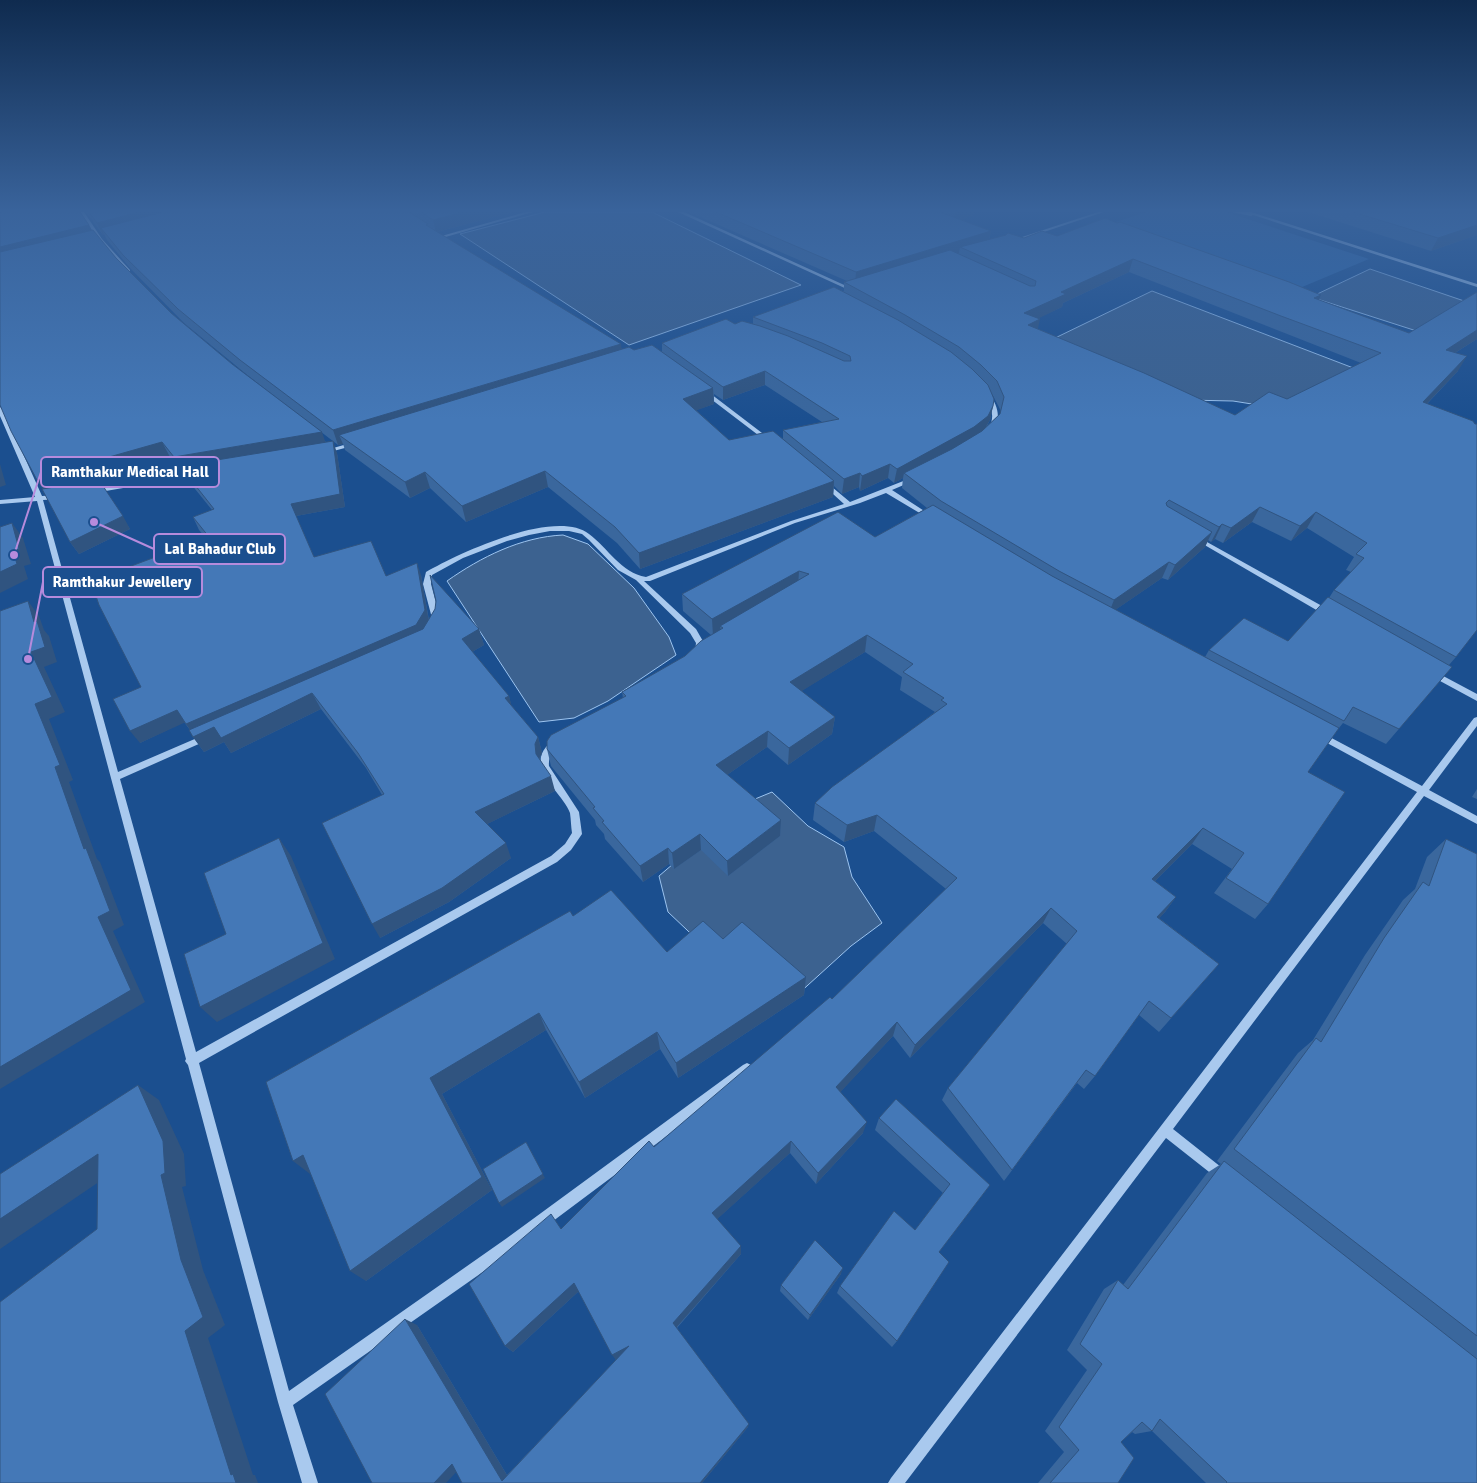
<svg xmlns="http://www.w3.org/2000/svg" width="1477" height="1483" font-family="Signika,sans-serif">
	<style>
		.green { fill: #2e69ad }
		.water { fill: #3c6290; stroke: #9cc4f0 }
		.lines { fill: none; stroke-linecap: round; stroke-linejoin: round }
		.minor { fill: #a9c9ee; fill-rule: evenodd }
		.wall { fill: #3a679d; fill-rule: evenodd }
		.shaded-wall { fill: #305480 }
		.building { fill: #4478b7; stroke: #305480; fill-rule: evenodd }
		.leader { fill: none; stroke: #b68bdc; stroke-width: 2 }
		.callout-dot { fill: #b68bdc; stroke: #1b4f8f; stroke-width: 2 }
		.callout { fill: #1b4f8f; stroke: #b68bdc; stroke-width: 2 }
		.callout-label { font-size: 15px; text-anchor: middle; font-weight: bold; fill: #fff }
	</style>
	<rect width="100%" height="100%" fill="#1b4f8f"/>
	<path class="green" d="M1147,212H1226L1369,259L1283,295L1106,225Z"/>
	<path class="water" d="M545,212H652L801,285L629,345L460,234Z
		M1370,269L1476,305L1426,334L1314,298L1313,296Z
		M1152,291L1356,369L1277,408L1233,401L1186,400L1053,339Z
		M563,535L588,544L634,588L669,637L676,655L608,701L574,718L539,722L447,581C481,557 521,537 563,535Z
		M772,792L808,826L844,847L852,877L882,923L851,946L786,1005L706,948L668,912L659,876L743,804Z"/>
	<g class="lines">
		<path class="minor" d="M80,212H84L102,239L130,270V272H126L98,241Z
			M526,212H533L442,238L438,237Z
			M678,212H684L853,289L849,290Z
			M1098,212H1104L1014,242L1010,241Z
			M1232,212H1251L1477,284V287L1253,215L1251,216Z
			M703,391H707L770,439V441H766L703,393Z
			M988,393L990,394C997,406 1002,417 993,430L991,431L988,429C996,417 991,407 985,395Z
			M0,407L3,409L42,496L59,495L62,497L59,499L43,500L118,772L204,735L207,734L211,737L210,739L120,779L196,1052L551,856L565,844L572,833C571,827 571,820 570,813C563,793 527,770 546,747C550,742 553,740 559,741L560,743C554,752 548,755 549,766L579,812L582,834L571,850L557,862L199,1063L289,1391L507,1238L743,1065L747,1063L751,1065L753,1069L751,1073L517,1248L293,1405L318,1483H302L278,1402L188,1065L185,1061L186,1059L37,501L0,504V500L35,497L0,416Z
			M354,442L357,444L356,445L326,453L323,451Z
			M197,472L199,473V475L94,493L91,491L94,489Z
			M911,478L914,480L913,481L892,490L932,516V518H928L886,493L860,503L795,523L650,581H644L696,629L704,643L703,652L699,655L695,652L696,643L690,633L636,580L618,570L589,540L582,534L569,531H550L529,535L507,541L463,558L432,575L431,584L441,622L440,624L437,625L433,622L423,584L426,572C459,553 555,508 589,534C608,548 621,573 646,577L791,521L844,504L822,484V482H826L850,502Z
			M1198,537L1331,611L1332,613L1331,615H1325L1196,540V538Z
			M1432,670L1477,694V701L1429,675L1428,673L1429,671Z
			M1477,717V726L1429,790L1477,816V824L1424,796L1173,1129L1226,1171L1228,1175L1226,1179L1222,1181L1218,1179L1166,1138L905,1483H888L891,1478L1417,792L1318,738L1317,736L1318,734H1324L1422,786L1474,718Z"/>
	</g>
	<path class="wall" d="M86,212H153L154,214L160,213L159,212H513L437,232L622,349L662,352V343L735,324H753V317L844,291V282L847,281L689,212H974L973,215L961,220L991,231L989,240L1024,238L1057,236L1321,295L1319,300L1409,333L1477,292V339L1455,353L1458,371L1427,404L1456,657L1449,665L1452,667L1386,744L1343,723L1339,728L1308,772L1268,904L1255,919L1214,893L1232,869L1192,844L1155,881L1176,897L1165,912L1159,918L1219,964L1159,1032L1139,1015L1095,1076L1084,1089L1077,1083L1004,1181L942,1100L948,1088L1067,944L1043,923L910,1058L893,1036L840,1092L863,1133L816,1184L790,1153L717,1219L741,1254L677,1328L748,1427L702,1483H462L417,1325L507,1475L616,1360L579,1291L513,1352L505,1346L561,1229L654,1147L832,999L946,889L874,831L844,842L813,820L815,803L935,712L900,690L902,677L865,652L801,691L835,717L832,734L788,765L767,747L727,775L781,820L780,836L728,876L701,850L674,869L669,864L643,882L605,839L604,834L596,825L595,820L551,766L547,749L623,698L622,692L685,656L711,635L683,611L682,594L875,537L927,508L902,488L903,478L894,483L888,478L860,491L859,487L842,494L834,486L833,497L640,569L617,543L548,487L466,522L430,488L410,498L345,450L343,444L338,445L246,374L184,323L129,267L107,240L104,234L103,235ZM1129,272L1361,363L1287,399L1235,415L1038,329V318L1062,307L1063,303ZM765,385L822,422L783,430V439L729,440L696,410L714,404V394L723,400ZM992,394L1001,411L1000,414L987,426L990,420L993,406ZM1252,522L1291,541L1307,528L1354,557L1346,570L1351,572L1334,590L1329,598L1288,641L1209,650L1205,657L1115,610L1162,578L1168,580L1205,547L1208,540L1211,542L1215,539L1223,543Z
		M1308,212H1477V235L1431,251Z
		M89,225L92,230L116,258L171,313L326,442L337,453L345,507L296,516L314,557L386,576L421,575L429,620L479,629L484,645L472,652L509,696L511,705L538,737L542,753L540,759L555,791L487,824L511,858L449,902L380,938L382,795L366,768L321,709L231,753L224,742L204,752L193,737L190,730L184,722L140,743L141,687L206,538L199,530L193,517L212,510L187,479L183,472H182L170,457L97,478L130,529L79,554L70,542L43,489L37,480Z
		M1477,789V799L1472,797Z
		M1446,839L1477,854V1483H1206L1152,1431L1135,1434L1132,1432L1121,1442L1118,1483H1038L1064,1452L1045,1431L1087,1370L1067,1350L1104,1289L1118,1280L1123,1285L1207,1173L1221,1164L1217,1161L1298,1053L1313,1040L1365,955L1403,900L1415,889L1427,857Z
		M573,916L667,952L723,939L806,977L804,995L678,1078L660,1049L585,1098L546,1030L442,1094L492,1190L366,1281L311,1174H310Z
		M879,1118L990,1185L939,1252L897,1341L892,1347L837,1293L840,1286L915,1230L943,1193L875,1130Z
		M841,1274L808,1320L780,1291L781,1285Z"/>
	<path class="shaded-wall" d="M139,212H153L157,221L101,228L104,234L103,235L97,223Z
		M463,212H513L436,232L433,220Z
		M955,212H974L973,215L953,224Z
		M89,225L95,237L0,261V247Z
		M1477,225V235L1431,251L1438,238Z
		M991,231L988,244L960,247L959,253L855,285L856,272Z
		M1133,259L1129,272L1063,303L1062,307L1021,327L1024,313L1061,292Z
		M1321,295L1315,308L1314,298Z
		M1040,319L1037,333L1028,325Z
		M1477,330V339L1437,364L1446,350Z
		M621,344L623,357L339,435L343,444L338,445L333,430Z
		M1467,356L1458,371L1414,417L1423,402Z
		M765,371V385L723,400V387Z
		M713,388L714,404L684,415L683,399Z
		M993,406L990,420L984,430L971,441L904,473L903,478L894,483L897,469Z
		M322,432L327,447L180,466L183,472H182L174,457Z
		M333,441L337,453L345,507L296,516L291,504Z
		M162,442L170,457L97,478L102,486L47,495L37,480L88,463Z
		M0,464L6,485L0,487Z
		M890,464L888,478L860,491L862,476Z
		M545,471L548,487L466,522L462,506Z
		M425,472L430,488L410,498L405,482Z
		M860,473L859,487L842,494L844,479Z
		M834,481L833,497L640,569L639,553Z
		M1260,507L1252,522L1223,543L1231,528Z
		M1316,512L1307,528L1291,541L1300,526Z
		M123,516L130,529L79,554L70,542Z
		M12,523L23,538L31,564L24,566L28,579L0,593V572L13,551Z
		M1222,524L1215,539L1211,542L1219,527Z
		M1212,532L1205,547L1168,580L1175,565Z
		M1169,562L1162,578L1108,615L1114,600Z
		M417,563L421,575L429,622L421,637L312,693L321,709L231,753L224,742L204,752L193,737L194,736L186,724Z
		M799,571L798,588L723,628L720,626L721,632L713,636L712,619Z
		M28,601L39,616L44,630L49,636L57,662L44,667L65,712L49,719L73,780L69,782L97,859L100,862L124,925L113,931L145,1002L0,1089V1067L98,917L84,849L55,767L35,704L31,652L34,622Z
		M479,629L484,645L467,655L462,639Z
		M867,635L865,652L789,699L790,682Z
		M509,696L513,711L505,698Z
		M177,710L186,722L140,743L130,731Z
		M835,717L832,734L788,765L789,748Z
		M768,731L767,747L717,782L716,765Z
		M538,737L542,753L539,759L536,754L535,744Z
		M551,776L555,791L481,827L475,812Z
		M877,815L874,831L844,842L847,825Z
		M781,820L780,836L728,876L727,861Z
		M1203,828L1192,844L1142,894L1152,879Z
		M700,834L701,850L674,869L672,853Z
		M279,838L291,856L335,959L217,1022L200,1007Z
		M506,843L511,858L449,902L380,938L372,924Z
		M668,848L669,864L643,882L640,866Z
		M1176,897L1165,912L1147,932L1157,917Z
		M1051,908L1043,923L910,1058L915,1045Z
		M806,977L804,995L678,1078L676,1063Z
		M539,1013L546,1030L442,1094L492,1190L366,1281L350,1271L430,1078Z
		M897,1022L893,1036L833,1100L836,1087Z
		M657,1032L660,1049L585,1098L579,1082Z
		M138,1085L159,1100L184,1154L186,1186L182,1187L203,1270L225,1325L208,1338L253,1475H255L258,1483H236L231,1475L185,1331Z
		M867,1122L863,1133L816,1184L818,1173Z
		M791,1141L790,1153L713,1223L712,1213Z
		M526,1142L545,1178L502,1207L499,1203Z
		M98,1154L121,1167L0,1249V1219Z
		M303,1155L320,1168L310,1174L293,1161Z
		M741,1246V1254L675,1329L673,1323Z
		M843,1268L841,1274L808,1320L810,1315Z
		M574,1283L580,1290L513,1352L505,1346Z
		M405,1319L417,1325L511,1482L502,1481Z
		M629,1346L616,1360L612,1355Z
		M749,1424L748,1427L702,1483H700Z
		M452,1464L462,1466L446,1483H434Z"/>
	<path class="building" d="M0,212H80L89,225L0,247Z
		M89,212H139L97,223Z
		M163,212H409L428,224L426,225L621,344L333,430L240,360L178,309L123,255L101,228Z
		M421,212H463L433,220Z
		M716,212H940L991,231L856,272Z
		M1353,212H1477V225L1438,238Z
		M1105,218L1117,223L1120,222L1289,282L1321,295L1314,298L1409,333L1477,292V330L1446,350L1467,356L1423,402L1473,421L1475,424H1477V630L1456,657L1334,590L1364,558L1356,554L1367,543L1316,512L1300,526L1260,507L1231,528L1222,524L1219,527L1169,500L1166,503L1167,506L1212,532L1175,565L1169,562L1114,600L1059,571L941,501L904,473L952,449L982,431L1000,414L1004,397L997,381L981,365L959,347L905,315L844,282L950,250L1030,286H1035L1036,281L960,247L1006,235L1008,233L1024,238L1042,231L1057,236ZM1133,259L1281,316L1381,353L1287,399L1269,392L1235,415L1144,373L1028,325L1040,319L1024,313L1066,294L1061,292Z
		M93,230L116,258L171,313L232,364L322,432L174,457L162,442L88,463L93,471L37,480L11,431L0,405V252Z
		M834,287L898,320L951,352L972,369L988,385L994,399L993,406L988,416L974,427L897,469L890,464L862,476L860,473L844,479L783,430L839,419L765,371L723,387L662,343L726,319L735,324L742,321L760,326L788,336L844,361H851L850,356L822,343L753,317Z
		M652,345L713,388L683,399L729,440L773,431L834,481L639,553L615,527L545,471L462,506L425,472L405,482L339,435L629,347L634,350Z
		M333,441L340,494L291,504L314,557L371,541L386,576L417,563L425,610L416,625L186,724L177,710L130,731L113,699L141,687L99,605L91,581L209,537L193,517L214,509L180,466Z
		M99,480L123,516L70,542L42,489Z
		M933,505L1052,576L1339,728L1308,772L1345,792L1268,904L1226,878L1244,853L1203,828L1152,879L1176,897L1157,917L1219,964L1171,1018L1149,1001L1095,1076L1086,1070L1012,1170L948,1088L1077,931L1051,908L915,1045L897,1022L836,1087L867,1122L818,1173L791,1141L712,1213L741,1246L673,1323L749,1424L700,1483H462L452,1464L434,1483H372L325,1394L405,1319L502,1481L629,1346L612,1355L574,1283L505,1346L469,1284L551,1214L561,1229L649,1141L654,1147L830,997L832,999L957,878L877,815L847,825L815,803L832,787L947,704L941,700L944,698L903,672L913,664L867,635L790,682L835,717L789,748L768,731L716,765L781,820L727,861L700,834L672,853L668,848L640,866L602,822L604,821L593,808L595,807L547,749V741L551,735L626,696L622,692L685,656L701,641L723,628L720,626L809,574L799,571L712,619L682,594L838,512L875,537Z
		M12,523L19,549L13,551L17,564L0,572V527Z
		M430,575L479,629L462,639L509,696L505,698L538,737L535,744L536,754L551,776L475,812L506,843L442,888L372,924L322,823L384,794L358,753L312,693L221,738L214,727L193,737L189,730L423,629L435,609L436,601Z
		M1328,597L1452,667L1399,729L1353,707L1344,721L1209,650L1244,618L1288,641Z
		M28,601L34,622L37,621L45,647L31,652L52,697L35,704L60,765L55,767L84,849L86,848L110,911L98,917L131,990L0,1067V611Z
		M279,838L323,943L200,1007L184,954L226,934L204,873Z
		M1446,839L1477,854V1336L1234,1149L1316,1038L1321,1042L1384,938L1423,882L1429,886Z
		M611,890L667,952L703,921L723,939L742,922L806,977L676,1063L657,1032L579,1082L539,1013L430,1078L482,1177L350,1271L303,1155L293,1161L266,1082L570,911L573,916Z
		M138,1085L163,1141L165,1173L161,1175L181,1260L203,1317L185,1331L231,1475L233,1474L236,1483H0V1302L97,1229L98,1154L0,1219V1174Z
		M896,1099L990,1185L939,1252L949,1262L897,1341L840,1286L894,1211L915,1230L950,1184L879,1118Z
		M526,1142L543,1174L499,1203L483,1169Z
		M1224,1161L1477,1359V1483H1226L1227,1482L1160,1419L1152,1431L1142,1422L1121,1442L1134,1458L1118,1483H1050L1079,1450L1059,1427L1102,1364L1080,1344L1118,1280L1128,1289Z
		M815,1240L843,1268L810,1315L781,1285Z"/>
	<linearGradient id="sky" x2="0" y2="1"><stop stop-color="#0f2b4f"/><stop offset="0.5" stop-color="#39639b"/><stop offset="1" stop-color="#39639b" stop-opacity="0"/></linearGradient>
	<rect width="1477" height="420" fill="url(#sky)"/>
	<path class="leader" d="M14 555L41 472M94 522L154 549M28 659L43 582"/>
	<g class="callout-dot">
		<circle cx="14" cy="555" r="5"/>
		<circle cx="94" cy="522" r="5"/>
		<circle cx="28" cy="659" r="5"/>
	</g>
	<g class="callout">
		<rect x="41" y="457" width="178" height="30" rx="5"/>
		<rect x="154" y="534" width="131" height="30" rx="5"/>
		<rect x="43" y="567" width="159" height="30" rx="5"/>
	</g>
	<g class="callout-label">
		<text x="130" y="477">Ramthakur Medical Hall</text>
		<text x="220" y="554">Lal Bahadur Club</text>
		<text x="122" y="587">Ramthakur Jewellery</text>
	</g>
</svg>
